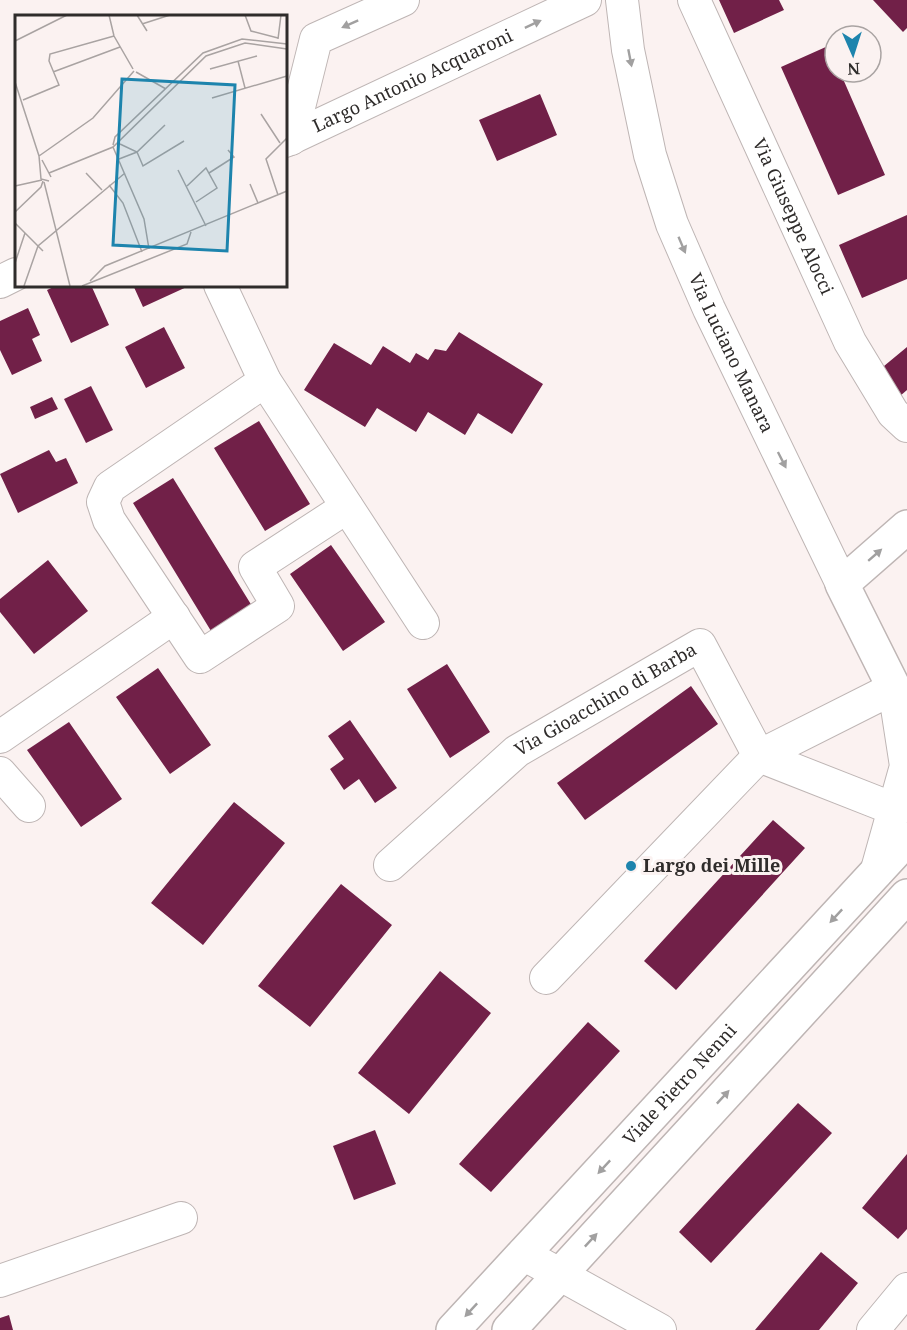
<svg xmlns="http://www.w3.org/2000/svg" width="907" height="1330" font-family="'Noto Serif',serif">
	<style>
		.building { fill: #712048 }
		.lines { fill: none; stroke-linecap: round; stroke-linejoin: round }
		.minor-casing { stroke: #beb5b4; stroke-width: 34 }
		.tertiary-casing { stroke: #beb5b4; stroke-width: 36 }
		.minor { stroke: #fff; stroke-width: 32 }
		.tertiary { stroke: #fff; stroke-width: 33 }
		.oneway { fill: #a1a0a0 }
		.poi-dot { fill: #1d84ad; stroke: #fbf2f1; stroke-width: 2 }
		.labels { text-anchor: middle; stroke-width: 6; stroke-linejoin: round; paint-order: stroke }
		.street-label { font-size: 18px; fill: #2f2c2b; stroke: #fbf2f1 }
		.poi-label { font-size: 18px; font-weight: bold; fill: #2f2c2b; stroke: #fbf2f1; text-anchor: start }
		.inset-road { fill: none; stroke: #a9a3a2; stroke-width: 1.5 }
		.view { fill: #1d84ad; fill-opacity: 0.15; stroke: #1d84ad; stroke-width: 3 }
		.inset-edge { fill: none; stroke: #2f2c2b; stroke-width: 3 }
	</style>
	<rect width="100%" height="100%" fill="#fbf2f1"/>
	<path class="building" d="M719,0H779L784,10L734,33Z
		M873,0H907V28L903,32Z
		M828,46L835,61V72H840L885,175L838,195L781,67Z
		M540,94L557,135L497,161L479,120Z
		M907,215V279L862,298L839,245Z
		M58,285H91L109,325L71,343L47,290Z
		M133,285H191L143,307Z
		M28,308L40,335L32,339L42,361L12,375L0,350V321Z
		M164,327L185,368L146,388L125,347Z
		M459,332L543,384L512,434L478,413L465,435L428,412L416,432L377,408L365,427L304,390L334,343L371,365L383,346L410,363L416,353L428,360L435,349L446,351Z
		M907,347V390L900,396L878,371Z
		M91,386L113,430L86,443L64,399Z
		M52,397L58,409L35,419L30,407Z
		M259,421L310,504L265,531L214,448Z
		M49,450L56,462L66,458L78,483L18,513L0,474Z
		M173,478L252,606L211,631L133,503Z
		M331,545L385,622L343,651L290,574Z
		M48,560L88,611L34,654L0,612V599Z
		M447,664L490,732L450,758L407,689Z
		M158,668L211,745L170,774L116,697Z
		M691,686L718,724L585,820L557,783Z
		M350,720L397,788L375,803L359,779L344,790L330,769L344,759L328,736Z
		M69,722L122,799L81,827L27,750Z
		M234,802L285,843L203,945L151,903Z
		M773,820L805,848L676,990L644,961Z
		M341,884L392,925L310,1027L258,986Z
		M440,971L491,1013L409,1114L358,1073Z
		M588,1022L620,1051L491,1192L459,1164Z
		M798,1103L832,1133L711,1263L679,1232Z
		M375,1130L396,1184L354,1200L333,1146Z
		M907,1154V1229L898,1239L862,1208Z
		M821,1252L858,1283L819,1330H755Z
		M9,1315L13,1330H0V1318Z"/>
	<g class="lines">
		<g class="minor-casing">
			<g id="minor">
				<path id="s1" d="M622,0L628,50L650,155L672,224L709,309L842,584"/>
				<path id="s2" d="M694,0L850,342L893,413L907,426"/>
				<path d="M291,139L316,39L403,0"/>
				<path id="s3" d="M285,141L585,0"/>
				<path d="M0,282L16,274"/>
				<path d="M220,285L265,381L423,623"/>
				<path d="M265,381L110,487L103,502L109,520L200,657L278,606L255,567L347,507"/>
				<path d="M0,737L174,617"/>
				<path d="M0,773L29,806"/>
				<path id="s4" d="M390,865L517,751L700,645L759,756L894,809"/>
				<path d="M546,978L759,756L894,688L906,766L876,873"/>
				<path d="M523,1254L660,1330"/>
				<path d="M0,1281L181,1218"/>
				<path d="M873,1330L907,1289"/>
			</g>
		</g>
		<g class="tertiary-casing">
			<g id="tertiary">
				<path d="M907,527L842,584L894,688L907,709"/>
				<path id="s5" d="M453,1330L907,839"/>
				<path d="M509,1330L907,896"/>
			</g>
		</g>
		<use href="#minor" class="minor"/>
		<use href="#tertiary" class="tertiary"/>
	</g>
	<defs><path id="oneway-solid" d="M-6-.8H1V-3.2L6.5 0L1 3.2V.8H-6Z" transform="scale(1.5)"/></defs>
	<g class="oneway">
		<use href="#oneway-solid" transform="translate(350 24) rotate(156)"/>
		<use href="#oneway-solid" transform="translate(533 24) rotate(-25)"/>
		<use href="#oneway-solid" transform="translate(630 58) rotate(79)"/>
		<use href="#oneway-solid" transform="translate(682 245) rotate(67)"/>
		<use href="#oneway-solid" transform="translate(782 460) rotate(63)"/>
		<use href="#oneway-solid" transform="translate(875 555) rotate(-41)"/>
		<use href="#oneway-solid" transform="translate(836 916) rotate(133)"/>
		<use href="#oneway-solid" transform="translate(723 1097) rotate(-47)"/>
		<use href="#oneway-solid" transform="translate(604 1167) rotate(133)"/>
		<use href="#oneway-solid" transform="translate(591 1240) rotate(-47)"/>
		<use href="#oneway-solid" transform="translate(471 1310) rotate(133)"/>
	</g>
	<circle class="poi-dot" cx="631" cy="866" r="6"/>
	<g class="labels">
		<g class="street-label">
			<text dy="6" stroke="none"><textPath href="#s3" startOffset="141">Largo Antonio Acquaroni</textPath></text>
			<text dy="6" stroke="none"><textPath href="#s2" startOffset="238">Via Giuseppe Alocci</textPath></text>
			<text dy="6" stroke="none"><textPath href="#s1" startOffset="372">Via Luciano Manara</textPath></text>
			<text dy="6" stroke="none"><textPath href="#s4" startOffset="273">Via Gioacchino di Barba</textPath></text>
			<text dy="6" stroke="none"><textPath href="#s5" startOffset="334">Viale Pietro Nenni</textPath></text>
		</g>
		<g class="poi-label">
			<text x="643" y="872">Largo dei Mille</text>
		</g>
	</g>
	<g transform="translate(15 15)">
		<rect width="272" height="272" fill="#fbf2f1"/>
		<path class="inset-road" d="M94,0L99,21L118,54M122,0L132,16M230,0L236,16L263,23M127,9L155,0M263,24L266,0M0,26L52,0M223,46L230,73M195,54L242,41M38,57L105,32M121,57L151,74M0,67L24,141L26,164L34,166M197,83L272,61M8,85L44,70L34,46L35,39L99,21M246,99L265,128M105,129L122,137L128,151L169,126M98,130L100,122L188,38L227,24L272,29M98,132L129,204L134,234M24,141L78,103L119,56M104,144L122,137L150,110M27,145L36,162M163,155L191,211M34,158L98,132L191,41L230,28L272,34M71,158L87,175M194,158L219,142L213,135M29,167L55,271M235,169L243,188M94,170L108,188L127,237M0,171L27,165M172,171L191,153L202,173L181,187M263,180L251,144L272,123M0,197L26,172L28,166M0,208L28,236M0,248L10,218M75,266L90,251L272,176M9,271L23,231L110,158M67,271L172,229L176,217"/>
		<path class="view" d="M107,64L220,70L212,236L98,230Z"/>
		<rect width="272" height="272" class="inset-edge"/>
	</g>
	<g transform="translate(853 54) rotate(177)"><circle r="28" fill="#fbf2f1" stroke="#a9a3a2" stroke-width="1.5"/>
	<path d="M0-4.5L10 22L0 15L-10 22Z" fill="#1d84ad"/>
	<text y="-9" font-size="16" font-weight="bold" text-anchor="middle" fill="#2f2c2b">N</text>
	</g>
</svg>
